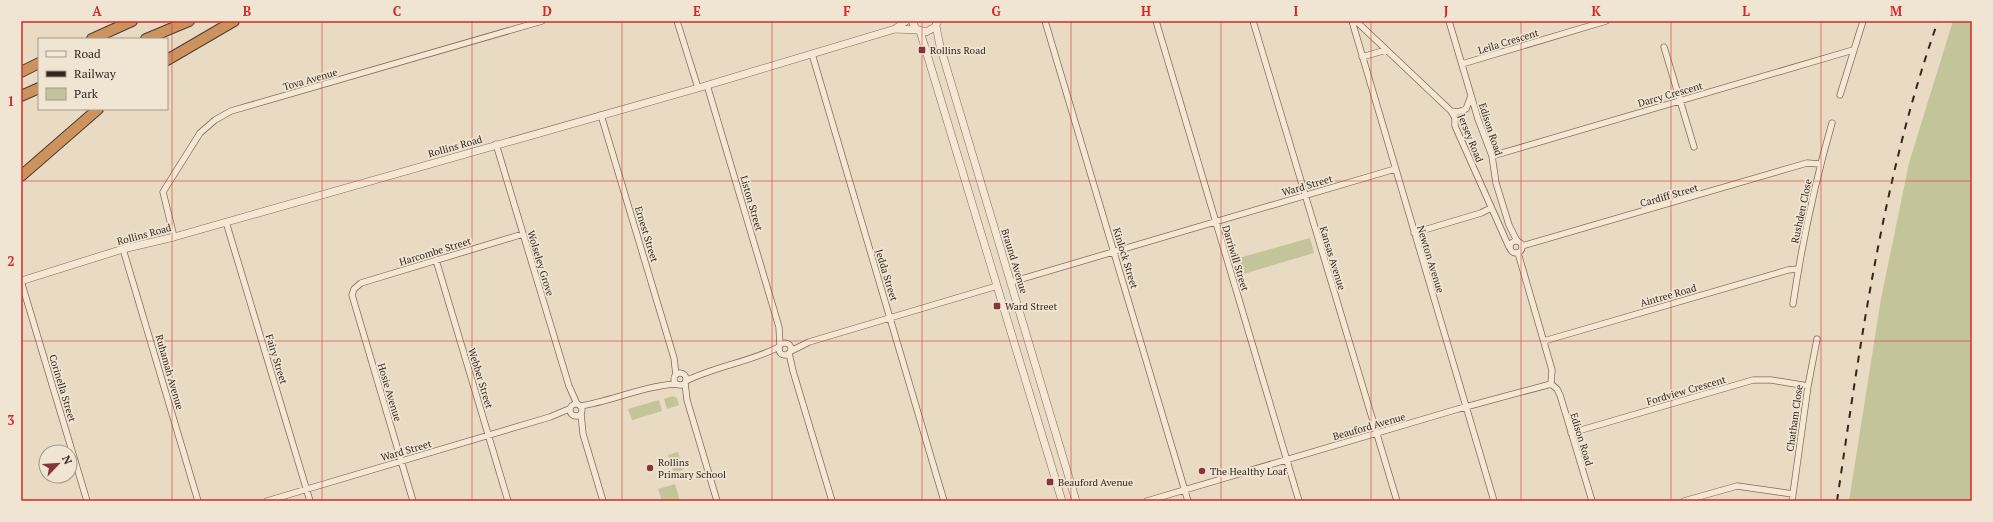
<svg xmlns="http://www.w3.org/2000/svg" width="1993" height="522" font-family="'PT Serif',serif">
	<style>
		.green { fill: #c3c499 }
		.lines { fill: none; stroke-linecap: round; stroke-linejoin: round }
		.minor-casing { stroke: #806c5c; stroke-width: 7 }
		.tertiary-casing { stroke: #806c5c; stroke-width: 8 }
		.motorway-casing { stroke: #4e3c30; stroke-width: 12 }
		.minor { stroke: #f4e8d5; stroke-width: 5.5 }
		.tertiary { stroke: #f4e8d5; stroke-width: 7 }
		.motorway { stroke: #cd935e; stroke-width: 10 }
		.rail { stroke: #32261f; stroke-width: 2; stroke-dasharray: 7 7; stroke-linecap: butt }
		.grid { fill: none; stroke: #d62828; stroke-width: 1; stroke-opacity: 0.55 }
		.poi-dot { fill: #87343b; stroke: #f0e5d2; stroke-width: 1.5 }
		.labels { text-anchor: middle; stroke-width: 3.5; stroke-linejoin: round; paint-order: stroke }
		.street-label { font-size: 10px; fill: #32261f; stroke: #f0e5d2 }
		.poi-label { font-size: 10px; fill: #32261f; stroke: #f0e5d2; text-anchor: start }
		.neatline { fill: none; stroke: #d62828; stroke-width: 1.5 }
		.grid-label { font-size: 13px; text-anchor: middle; font-weight: bold; fill: #d62828 }
	</style>
	<rect width="100%" height="100%" fill="#e8dac3"/>
	<path class="green" d="M1953,21H1972V501H1849L1881,299L1909,163Z
		M1310,238L1314,253L1240,275L1235,259Z
		M673,396L677,398L679,405L667,409L664,399Z
		M659,400L662,411L632,420L628,409Z
		M678,452L683,470L674,473L668,455Z
		M675,484L680,501H662L658,489Z"/>
	<g class="lines">
		<g class="minor-casing">
			<path id="minor" d="M677,21L698,88
				M1045,21L1188,501
				M1156,21L1299,501
				M1253,21L1397,501
				M1352,21L1494,501
				M1356,21L1451,111L1455,118V126L1509,247
				M1449,21L1478,119L1492,156L1496,183L1509,225L1517,241
				M1664,47L1694,147
				M812,54L944,501
				M1362,57L1386,50
				M1462,64L1606,21
				M707,85L779,327L780,345
				M1840,95L1863,21
				M1451,111L1458,112L1466,109L1471,96
				M601,115L674,358L676,375
				M496,144L569,386L577,404
				M1492,156L1853,50
				M226,222L310,501
				M1414,233L1481,213L1491,208
				M174,237L163,192L200,133L215,120L231,111L542,21
				M1510 247a6 6 0 1 1 12 0a6 6 0 1 1-12 0Z
				M1522,246L1807,163L1820,164
				M123,249L198,501
				M436,260L508,501
				M21,281L87,501
				M1011,282L1395,169
				M1793,304C1802,243 1815,182 1832,123
				M1544,341L1788,270L1798,269
				M779 349a6 6 0 1 1 12 0a6 6 0 1 1-12 0Z
				M791,351L809,342L997,286
				M789,353L793,371L832,501
				M674 379a6 6 0 1 1 12 0a6 6 0 1 1-12 0Z
				M686,381C716,366 750,362 779,347
				M685,383L687,400L717,501
				M1551,384L1557,389L1560,395L1592,501
				M570 410a6 6 0 1 1 12 0a6 6 0 1 1-12 0Z
				M580,406C612,401 643,386 676,384
				M581,414L583,434L603,501
				M1571,433L1753,380H1771L1808,386
				M267,501L550,417L569,409
				M413,501L352,295L354,289L361,283L523,234
				M1147,501L1458,409L1551,384L1552,370L1518,253
				M1684,501L1737,486L1793,494
				M1792,501L1808,386L1817,339"/>
		</g>
		<g class="tertiary-casing">
			<path id="tertiary" d="M912,21L916,29L926,32L935,27L938,21
				M936,26L940,46L1076,501
				M895,29L918,30
				M920,31L1062,501
				M21,281L123,249L174,237L698,88L895,29L906,21"/>
		</g>
		<g class="motorway-casing">
			<path id="motorway" d="M92,39L132,21
				M146,39L189,21
				M167,60L234,21
				M21,72L39,63
				M21,96L39,88
				M21,176L98,109"/>
		</g>
		<use href="#minor" class="minor"/>
		<use href="#tertiary" class="tertiary"/>
		<use href="#motorway" class="motorway"/>
		<path class="rail" d="M1837,501C1861,339 1883,176 1938,21"/>
	</g>
	<path class="grid" d="M172,21V501M322,21V501M472,21V501M622,21V501M772,21V501M922,21V501M1071,21V501M1221,21V501M1371,21V501M1521,21V501M1671,21V501M1821,21V501M21,181H1972M21,341H1972"/>
	<g class="poi-dot">
		<rect x="918" y="46" width="8" height="8" rx="2"/>
		<rect x="993" y="302" width="8" height="8" rx="2"/>
		<circle cx="650" cy="468" r="4"/>
		<circle cx="1202" cy="471" r="4"/>
		<rect x="1046" y="478" width="8" height="8" rx="2"/>
	</g>
	<g class="labels">
		<g class="street-label">
			<text transform="translate(1508 41) rotate(-17)" y="4">Leila Crescent</text>
			<text transform="translate(310 79) rotate(-16)" y="4">Tova Avenue</text>
			<text transform="translate(1670 94) rotate(-16)" y="4">Darcy Crescent</text>
			<text transform="translate(1491 129) rotate(72)" y="4">Edison Road</text>
			<text transform="translate(1471 138) rotate(68)" y="4">Jersey Road</text>
			<text transform="translate(455 146) rotate(-16)" y="4">Rollins Road</text>
			<text transform="translate(1307 185) rotate(-16)" y="4">Ward Street</text>
			<text transform="translate(1669 195) rotate(-16)" y="4">Cardiff Street</text>
			<text transform="translate(752 203) rotate(74)" y="4">Liston Street</text>
			<text transform="translate(1801 211) rotate(-78)" y="4">Rushden Close</text>
			<text transform="translate(144 234) rotate(-15)" y="4">Rollins Road</text>
			<text transform="translate(647 234) rotate(73)" y="4">Ernest Street</text>
			<text transform="translate(435 251) rotate(-17)" y="4">Harcombe Street</text>
			<text transform="translate(1126 258) rotate(73)" y="4">Kinlock Street</text>
			<text transform="translate(1236 258) rotate(73)" y="4">Darriwill Street</text>
			<text transform="translate(1333 258) rotate(73)" y="4">Kansas Avenue</text>
			<text transform="translate(1431 259) rotate(73)" y="4">Newton Avenue</text>
			<text transform="translate(1015 261) rotate(73)" y="4">Braund Avenue</text>
			<text transform="translate(541 263) rotate(73)" y="4">Wolseley Grove</text>
			<text transform="translate(887 275) rotate(73)" y="4">Jedda Street</text>
			<text transform="translate(1668 295) rotate(-16)" y="4">Aintree Road</text>
			<text transform="translate(277 359) rotate(73)" y="4">Fairy Street</text>
			<text transform="translate(170 372) rotate(74)" y="4">Ruhamah Avenue</text>
			<text transform="translate(481 378) rotate(73)" y="4">Webber Street</text>
			<text transform="translate(63 388) rotate(73)" y="4">Corinella Street</text>
			<text transform="translate(1686 390) rotate(-16)" y="4">Fordview Crescent</text>
			<text transform="translate(390 392) rotate(73)" y="4">Hosie Avenue</text>
			<text transform="translate(1794 418) rotate(-82)" y="4">Chatham Close</text>
			<text transform="translate(1369 426) rotate(-16)" y="4">Beauford Avenue</text>
			<text transform="translate(1582 439) rotate(73)" y="4">Edison Road</text>
			<text transform="translate(406 450) rotate(-16)" y="4">Ward Street</text>
		</g>
		<g class="poi-label">
			<text x="930" y="54">Rollins Road</text>
			<text x="1005" y="310">Ward Street</text>
			<text x="658" y="466">Rollins<tspan x="658" dy="12">Primary School</tspan></text>
			<text x="1210" y="475">The Healthy Loaf</text>
			<text x="1058" y="486">Beauford Avenue</text>
		</g>
	</g>
	<rect width="1993" height="522" fill="none" stroke="#f0e5d2" stroke-width="44"/>
	<rect x="38" y="38" width="130" height="72" fill="#f0e5d2" stroke="#a4998a"/>
	<rect x="46" y="51" width="20" height="6" fill="#f4e8d5" stroke="#a4998a"/>
	<text x="74" y="58" font-size="12" fill="#32261f">Road</text>
	<rect x="46" y="71" width="20" height="6" fill="#32261f" stroke="#a4998a"/>
	<text x="74" y="78" font-size="12" fill="#32261f">Railway</text>
	<rect x="46" y="88" width="20" height="12" fill="#c3c499" stroke="#a4998a"/>
	<text x="74" y="98" font-size="12" fill="#32261f">Park</text>
	<g transform="translate(58 464) rotate(65)"><circle r="19" fill="#f0e5d2" stroke="#a4998a"/>
	<path d="M0-3L7 15L0 10L-7 15Z" fill="#87343b"/>
	<text y="-6" font-size="11" font-weight="bold" text-anchor="middle" fill="#32261f">N</text>
	</g>
	<rect x="22" y="22" width="1949" height="478" class="neatline"/>
	<g class="grid-label">
		<text x="97" y="16">A</text>
		<text x="247" y="16">B</text>
		<text x="397" y="16">C</text>
		<text x="547" y="16">D</text>
		<text x="697" y="16">E</text>
		<text x="847" y="16">F</text>
		<text x="996" y="16">G</text>
		<text x="1146" y="16">H</text>
		<text x="1296" y="16">I</text>
		<text x="1446" y="16">J</text>
		<text x="1596" y="16">K</text>
		<text x="1746" y="16">L</text>
		<text x="1896" y="16">M</text>
		<text x="11" y="106">1</text>
		<text x="11" y="266">2</text>
		<text x="11" y="425">3</text>
	</g>
</svg>
